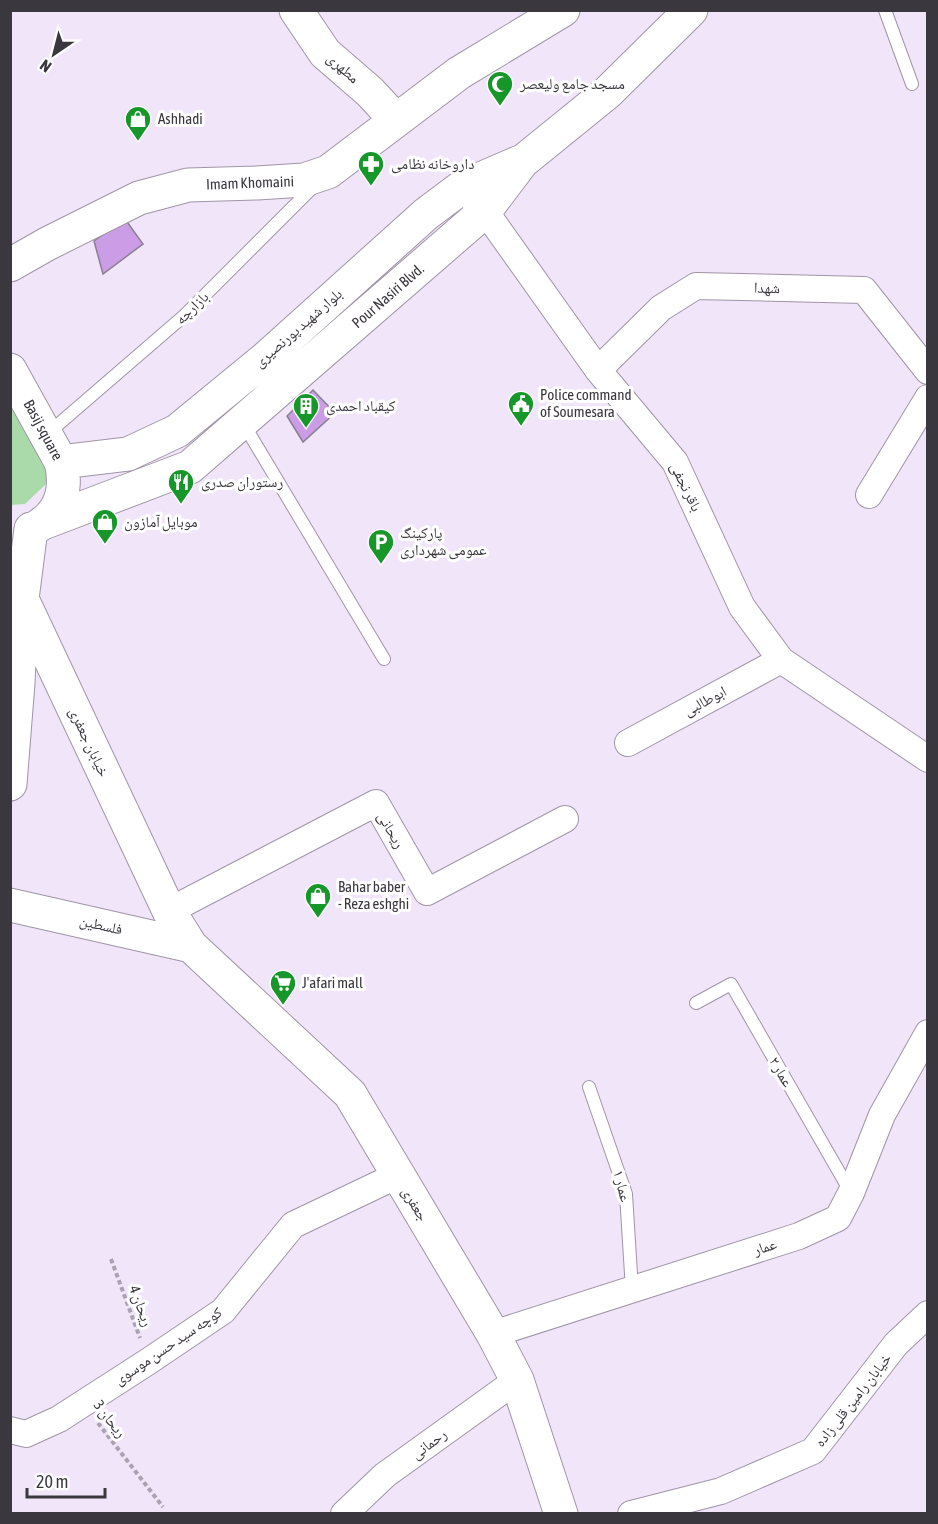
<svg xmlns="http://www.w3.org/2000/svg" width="938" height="1524" font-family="'Asap Condensed','Noto Naskh Arabic',sans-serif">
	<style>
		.green { fill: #abdaaa }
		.building { fill: #cb9de7; stroke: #897f90; stroke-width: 1.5 }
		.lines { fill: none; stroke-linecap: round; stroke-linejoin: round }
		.lane-casing { stroke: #9f95a6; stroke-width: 14 }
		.street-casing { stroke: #9f95a6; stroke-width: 28 }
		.secondary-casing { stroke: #9f95a6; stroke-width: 35 }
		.path { stroke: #aaa2b0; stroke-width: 4; stroke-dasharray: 4.5 3; stroke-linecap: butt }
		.lane { stroke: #fff; stroke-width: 12 }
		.street { stroke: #fff; stroke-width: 26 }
		.secondary { stroke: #fff; stroke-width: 33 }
		.labels { text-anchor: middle; stroke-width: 6; stroke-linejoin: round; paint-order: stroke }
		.street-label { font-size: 15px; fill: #3b373e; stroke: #fff }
		.poi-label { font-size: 15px; fill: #3b373e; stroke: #fff; text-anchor: start }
	</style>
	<rect width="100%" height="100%" fill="#f1e6f9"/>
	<path class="green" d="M10,393L48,461L46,484L25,504L11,505Z"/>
	<path class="building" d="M125,219L143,244L103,274L94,241Z
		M313,390L335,413L303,442L287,416Z"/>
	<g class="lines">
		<g class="lane-casing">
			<path id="lane" d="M885,10L912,84
				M243,423L384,659
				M46,435L185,315L315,185
				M696,1003L731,984L850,1191
				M589,1087L626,1194L632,1290"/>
		</g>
		<g class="street-casing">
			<path id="street" d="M472,198L485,211L598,370L675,462L742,607L781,660L928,759
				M598,370L661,308L696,286L864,290L928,371
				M869,495L928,398
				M628,743L781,660
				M169,911L376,803L427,892L565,819
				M493,1334L799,1236L838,1218L851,1193L882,1115L928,1033
				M10,1430L26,1434L59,1419L149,1361L223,1311L293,1225L398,1175
				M344,1514L385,1475L517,1380
				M631,1514L721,1491L813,1451L896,1344L928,1314"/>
		</g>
		<g class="secondary-casing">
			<path id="secondary" d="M296,10L325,53L370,92L396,120
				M10,265L47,244L139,198L188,185L257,183L304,180L328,172L459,73L563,10
				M10,370L61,462C67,487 62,512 38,526
				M61,462L128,454L177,431L266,358L426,214L462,187L520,162
				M43,523L190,467L485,211L522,162L607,93L691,10
				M10,580L22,599L169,911L191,946L350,1094L493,1334L517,1380L561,1514
				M10,784L18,683L22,599L31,529
				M10,905L191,946"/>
		</g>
		<path class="path" d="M111,1259L140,1338
			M98,1423L163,1507"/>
		<use href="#lane" class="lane"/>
		<use href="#street" class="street"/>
		<use href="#secondary" class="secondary"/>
	</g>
	<defs>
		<g id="mosque-pin" transform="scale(1.35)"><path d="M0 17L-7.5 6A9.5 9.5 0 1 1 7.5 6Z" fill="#17972a" stroke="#fff"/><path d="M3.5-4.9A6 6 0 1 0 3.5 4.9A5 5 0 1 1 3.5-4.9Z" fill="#fff"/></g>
		<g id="shop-pin" transform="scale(1.35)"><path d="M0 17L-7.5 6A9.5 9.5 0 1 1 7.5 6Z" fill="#17972a" stroke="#fff"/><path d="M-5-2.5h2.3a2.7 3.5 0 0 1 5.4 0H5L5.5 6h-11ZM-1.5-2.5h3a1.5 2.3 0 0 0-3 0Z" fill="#fff"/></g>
		<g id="pharmacy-pin" transform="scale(1.35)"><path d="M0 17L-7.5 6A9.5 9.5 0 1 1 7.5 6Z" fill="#17972a" stroke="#fff"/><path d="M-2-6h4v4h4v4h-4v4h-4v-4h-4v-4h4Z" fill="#fff"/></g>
		<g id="civic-pin" transform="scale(1.35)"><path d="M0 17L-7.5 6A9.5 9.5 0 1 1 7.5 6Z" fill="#17972a" stroke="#fff"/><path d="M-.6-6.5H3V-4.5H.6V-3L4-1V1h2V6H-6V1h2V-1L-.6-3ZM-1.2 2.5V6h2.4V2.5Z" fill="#fff"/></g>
		<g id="building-pin" transform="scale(1.35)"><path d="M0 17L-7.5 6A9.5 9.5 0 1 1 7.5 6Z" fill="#17972a" stroke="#fff"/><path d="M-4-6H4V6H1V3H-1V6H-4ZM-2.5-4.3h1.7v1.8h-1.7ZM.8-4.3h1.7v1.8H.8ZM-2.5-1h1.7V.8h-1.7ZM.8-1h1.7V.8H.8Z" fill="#fff"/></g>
		<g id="restaurant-pin" transform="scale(1.35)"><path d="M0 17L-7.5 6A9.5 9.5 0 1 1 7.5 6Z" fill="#17972a" stroke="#fff"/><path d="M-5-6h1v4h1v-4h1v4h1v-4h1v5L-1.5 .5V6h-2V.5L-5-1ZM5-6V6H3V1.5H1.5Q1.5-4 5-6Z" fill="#fff"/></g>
		<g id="parking-pin" transform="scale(1.35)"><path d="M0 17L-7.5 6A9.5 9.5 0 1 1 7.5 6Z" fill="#17972a" stroke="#fff"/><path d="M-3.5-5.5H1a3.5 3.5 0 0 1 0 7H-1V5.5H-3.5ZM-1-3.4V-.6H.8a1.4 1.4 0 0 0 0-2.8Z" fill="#fff"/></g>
		<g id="supermarket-pin" transform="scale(1.35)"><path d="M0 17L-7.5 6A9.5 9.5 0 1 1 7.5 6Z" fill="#17972a" stroke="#fff"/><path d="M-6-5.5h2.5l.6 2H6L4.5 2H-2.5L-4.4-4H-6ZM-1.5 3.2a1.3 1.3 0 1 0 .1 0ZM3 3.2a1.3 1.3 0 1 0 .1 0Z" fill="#fff"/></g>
	</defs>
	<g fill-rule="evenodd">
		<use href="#mosque-pin" x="500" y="84"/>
		<use href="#shop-pin" x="138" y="119"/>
		<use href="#pharmacy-pin" x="371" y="164"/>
		<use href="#civic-pin" x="521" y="404"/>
		<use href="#building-pin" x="306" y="406"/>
		<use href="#restaurant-pin" x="181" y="482"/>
		<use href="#shop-pin" x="105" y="522"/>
		<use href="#parking-pin" x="381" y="542"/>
		<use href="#shop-pin" x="318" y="896"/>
		<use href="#supermarket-pin" x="283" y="983"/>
	</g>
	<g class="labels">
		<g class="street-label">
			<text transform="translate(343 68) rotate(42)" y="5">مطهری</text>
			<text transform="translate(250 183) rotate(-2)" y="5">Imam Khomaini</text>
			<text transform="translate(767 288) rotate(2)" y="5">شهدا</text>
			<text transform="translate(388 296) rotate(-41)" y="5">Pour Nasiri Blvd.</text>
			<text transform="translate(192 308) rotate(-44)" y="5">بازارچه</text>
			<text transform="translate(298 328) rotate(-41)" y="5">بلوار شهید پورنصیری</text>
			<text transform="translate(43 430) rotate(62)" y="5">Basij square</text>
			<text transform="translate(686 487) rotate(64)" y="5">باقر نجفی</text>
			<text transform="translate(705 701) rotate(-28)" y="5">ابوطالبی</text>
			<text transform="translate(89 742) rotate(65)" y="5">خیابان جعفری</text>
			<text transform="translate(391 830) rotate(60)" y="5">ریحانی</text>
			<text transform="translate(101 925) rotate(13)" y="5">فلسطین</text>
			<text transform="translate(781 1072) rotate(60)" y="5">عمار ۲</text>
			<text transform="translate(622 1186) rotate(76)" y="5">عمار ۱</text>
			<text transform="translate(415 1204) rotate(59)" y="5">جعفری</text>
			<text transform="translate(765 1247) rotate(-18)" y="5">عمار</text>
			<text transform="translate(141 1306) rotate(70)" y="5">ریحان 4</text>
			<text transform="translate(168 1346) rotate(-34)" y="5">کوچه سید حسن موسوی</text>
			<text transform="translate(853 1400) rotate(-52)" y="5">خیابان رامین قلی زاده</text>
			<text transform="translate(110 1419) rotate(52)" y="5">ریحان 3</text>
			<text transform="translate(429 1444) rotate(-36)" y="5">رحمانی</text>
		</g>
		<g class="poi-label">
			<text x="520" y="89">مسجد جامع ولیعصر</text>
			<text x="158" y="124">Ashhadi</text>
			<text x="391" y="169">داروخانه نظامی</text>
			<text x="540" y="400">Police command<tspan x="540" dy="17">of Soumesara</tspan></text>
			<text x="326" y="411">کیقباد احمدی</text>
			<text x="201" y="487">رستوران صدری</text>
			<text x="124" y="527">موبایل آمازون</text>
			<text x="400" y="538">پارکینگ<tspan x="400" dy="17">عمومی شهرداری</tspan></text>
			<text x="338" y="892">Bahar baber<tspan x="338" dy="17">- Reza eshghi</tspan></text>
			<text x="302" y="988">J'afari mall</text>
		</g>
	</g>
	<rect width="938" height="1524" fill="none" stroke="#3b373e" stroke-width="24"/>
	<g transform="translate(54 54) rotate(215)" stroke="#ffffff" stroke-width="4.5" paint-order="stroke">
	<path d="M0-4.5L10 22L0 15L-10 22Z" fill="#3b373e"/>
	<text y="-9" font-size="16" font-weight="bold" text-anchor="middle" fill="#3b373e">N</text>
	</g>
	<path d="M27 1488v9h78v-9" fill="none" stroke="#3b373e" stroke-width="3"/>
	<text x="36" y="1488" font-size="18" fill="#3b373e" stroke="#ffffff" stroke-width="4.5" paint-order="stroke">20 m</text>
</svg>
